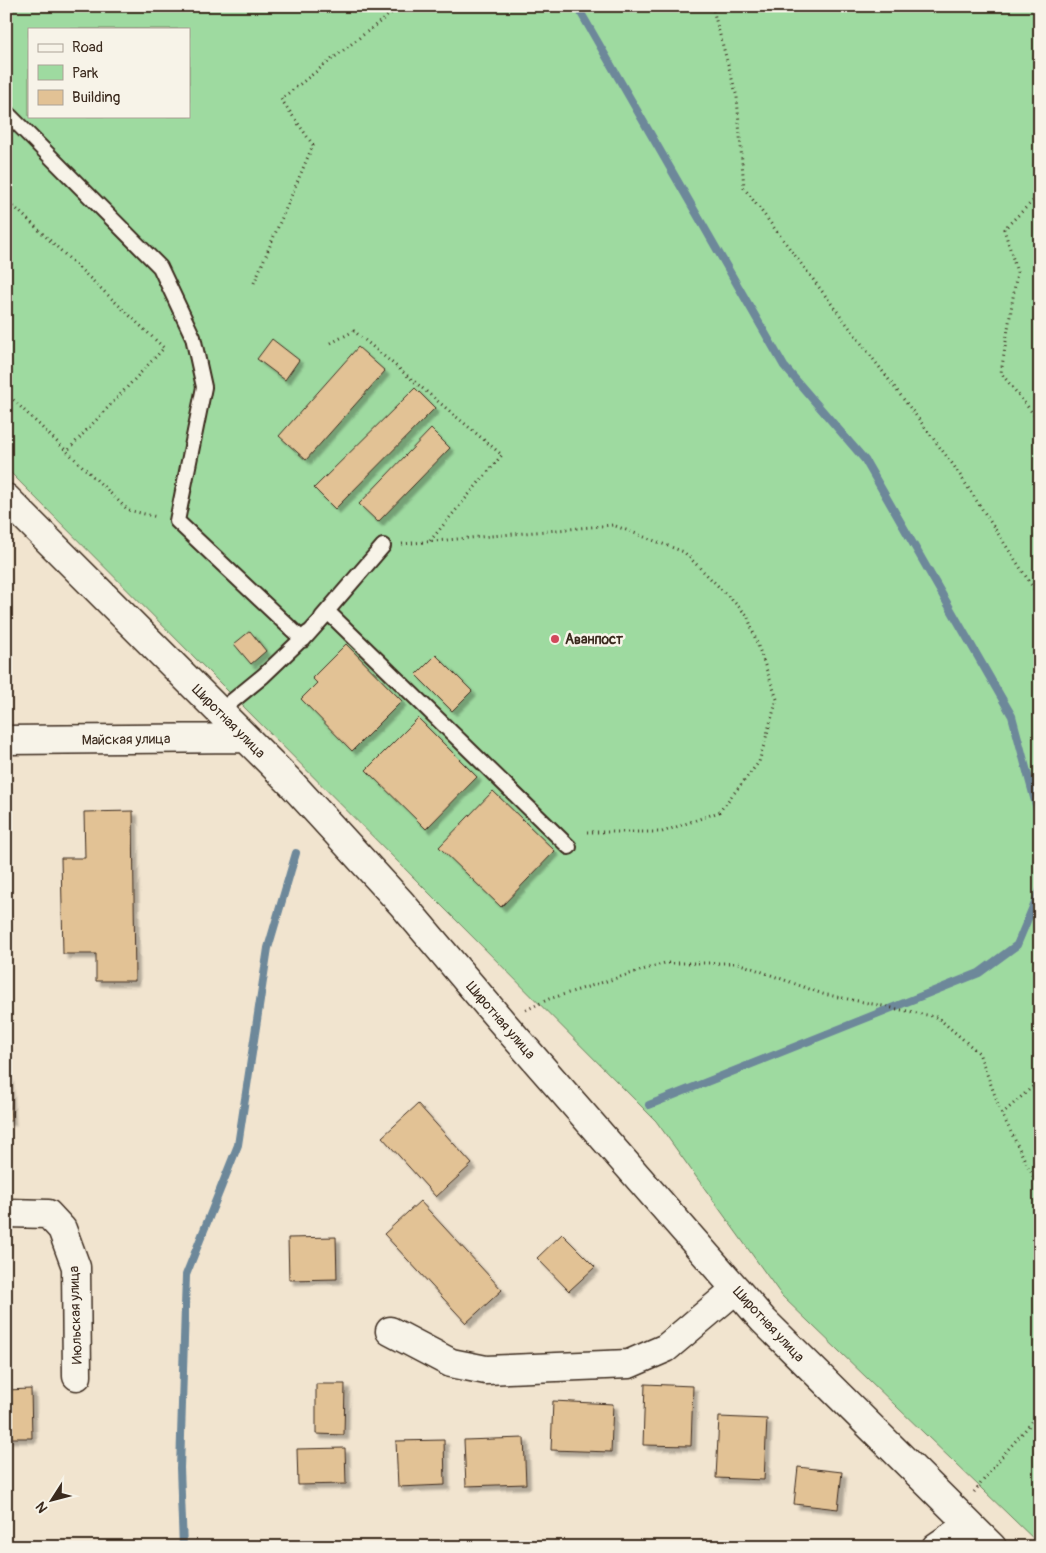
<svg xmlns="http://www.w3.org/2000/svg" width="1046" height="1553" font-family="Pangolin,sans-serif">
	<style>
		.green { fill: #9edaa0; stroke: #6c825f; fill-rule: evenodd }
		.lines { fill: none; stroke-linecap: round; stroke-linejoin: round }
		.stream { stroke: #6d889a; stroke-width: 8 }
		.building { fill: #e2c295; stroke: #3b2a1e; filter: url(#shadow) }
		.lane-casing { stroke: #3b2a1e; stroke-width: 18 }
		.street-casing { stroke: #3b2a1e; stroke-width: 31 }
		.path { stroke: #3b2a1e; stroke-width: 3; stroke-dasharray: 1 4; stroke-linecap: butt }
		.lane { stroke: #f7f3e8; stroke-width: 14 }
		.street { stroke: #f7f3e8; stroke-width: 28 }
		.poi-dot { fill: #d1495b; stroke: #f7f3e8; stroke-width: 2 }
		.labels { text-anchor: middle; stroke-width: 5; stroke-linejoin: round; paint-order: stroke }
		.poi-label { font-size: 14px; font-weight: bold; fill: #3b2a1e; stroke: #f7f3e8; text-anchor: start }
		.street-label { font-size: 14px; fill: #3b2a1e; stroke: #f7f3e8 }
	</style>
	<defs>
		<filter id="shadow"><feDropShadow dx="4.5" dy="4.5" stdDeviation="1" flood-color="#0004"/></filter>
	</defs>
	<rect width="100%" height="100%" fill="#f1e4cf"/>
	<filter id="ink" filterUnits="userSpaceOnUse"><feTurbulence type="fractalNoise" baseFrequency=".02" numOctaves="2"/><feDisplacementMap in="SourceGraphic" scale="10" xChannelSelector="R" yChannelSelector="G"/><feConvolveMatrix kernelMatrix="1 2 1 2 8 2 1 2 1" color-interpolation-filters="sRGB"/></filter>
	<g filter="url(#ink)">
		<path class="green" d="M6,6H1040V1545L782,1296L656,1121L6,468ZM29,29H189V116H29Z"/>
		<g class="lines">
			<path class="stream" d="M577,6L784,366L865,460L1012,716L1040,820
				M649,1105L979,973L1017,945L1040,890
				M183,1547L180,1468L186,1275L238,1145L268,948L296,853"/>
		</g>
		<path class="building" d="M272,339L299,360L285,380L257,359Z
			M358,347L385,371L306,460L279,436Z
			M415,388L435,408L335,509L314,488Z
			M431,429L450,448L378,522L359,504Z
			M250,631L266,651L251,664L234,644Z
			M346,644L402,701L352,751L301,699L317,683L312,678Z
			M436,655L472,691L452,711L416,675Z
			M418,718L477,777L426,829L366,770Z
			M493,791L555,851L501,907L439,847Z
			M133,811L135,981H96V954H63L61,858H85L84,812Z
			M8,1076L11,1121H6V1077Z
			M418,1104L472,1164L436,1197L382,1137Z
			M420,1201L502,1290L466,1323L384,1234Z
			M562,1234L595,1267L569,1291L537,1258Z
			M336,1237L337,1279L289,1280L288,1238Z
			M316,1384H345L344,1435L316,1434Z
			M645,1384L693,1386L691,1446L643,1445Z
			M31,1389L32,1438H6V1390Z
			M553,1401L613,1404L611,1452L551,1450Z
			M719,1417L767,1419L764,1480L716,1478Z
			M524,1438L526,1484L466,1486L464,1440Z
			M444,1440L445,1485L398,1487L396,1441Z
			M345,1448L346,1484L298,1485L297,1449Z
			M798,1467L842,1472L838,1509L794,1504Z"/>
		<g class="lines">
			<g class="lane-casing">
				<path id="lane" d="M6,112L160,267L193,337L204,387L177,521L303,640L328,612L569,847
					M322,617L383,546
					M219,712L263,676L308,633"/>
			</g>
			<g class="street-casing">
				<path id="street" d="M6,498L291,783L402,904L502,1022L763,1320L992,1547
					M6,740L245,738
					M6,1213L48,1214L62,1229L76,1267L77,1376
					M390,1331L451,1363L486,1370L629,1364L666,1348L736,1289
					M936,1547L968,1525"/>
			</g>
			<path class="path" d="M712,6L737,97L744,188L954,466L1040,598
				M1040,194L1004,229L1017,272L1001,373L1035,416L1040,418
				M6,199L164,348L67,451
				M254,283L313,145L281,99L400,6
				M331,343L354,331L502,455L430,541
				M6,393L128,510L157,517
				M402,544L613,525L684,552L747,615L777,699L759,762L719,812L662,832H586L585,834
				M526,1010L549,999L665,963H738L823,994L937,1017L979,1053L1002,1114
				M1040,1080L1002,1114L1040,1191
				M974,1492L1004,1454L1034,1420L1040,1419"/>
			<use href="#lane" class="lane"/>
			<use href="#street" class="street"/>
		</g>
	</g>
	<circle class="poi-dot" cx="555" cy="639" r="5"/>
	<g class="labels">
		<g class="poi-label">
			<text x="565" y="644">Аванпост</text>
		</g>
		<g class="street-label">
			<text transform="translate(229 721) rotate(45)" y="5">Широтная улица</text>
			<text transform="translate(126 739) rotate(-1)" y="5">Майская улица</text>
			<text transform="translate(501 1020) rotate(49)" y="5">Широтная улица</text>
			<text transform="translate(75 1315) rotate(-92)" y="5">Июльская улица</text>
			<text transform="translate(769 1324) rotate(47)" y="5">Широтная улица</text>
		</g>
	</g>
	<rect width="1046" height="1553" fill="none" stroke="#f7f3e8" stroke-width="25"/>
	<rect x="12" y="12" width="1021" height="1528" fill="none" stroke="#3b2a1e" stroke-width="2" filter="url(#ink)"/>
	<rect x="28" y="28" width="162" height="90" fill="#f7f3e8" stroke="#aca397"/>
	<rect x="38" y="44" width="25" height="8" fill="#f7f3e8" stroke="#aca397"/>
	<text x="72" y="52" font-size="15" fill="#3b2a1e">Road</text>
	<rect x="38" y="65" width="25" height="15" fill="#9edaa0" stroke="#aca397"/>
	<text x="72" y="78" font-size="15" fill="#3b2a1e">Park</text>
	<rect x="38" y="90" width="25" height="15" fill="#e2c295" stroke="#aca397"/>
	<text x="72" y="102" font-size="15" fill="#3b2a1e">Building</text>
	<g transform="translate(52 1500) rotate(234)" stroke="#f7f3e8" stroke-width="4" paint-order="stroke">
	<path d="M0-4L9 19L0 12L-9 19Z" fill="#3b2a1e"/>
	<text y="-8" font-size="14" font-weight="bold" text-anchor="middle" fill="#3b2a1e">N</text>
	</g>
</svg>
